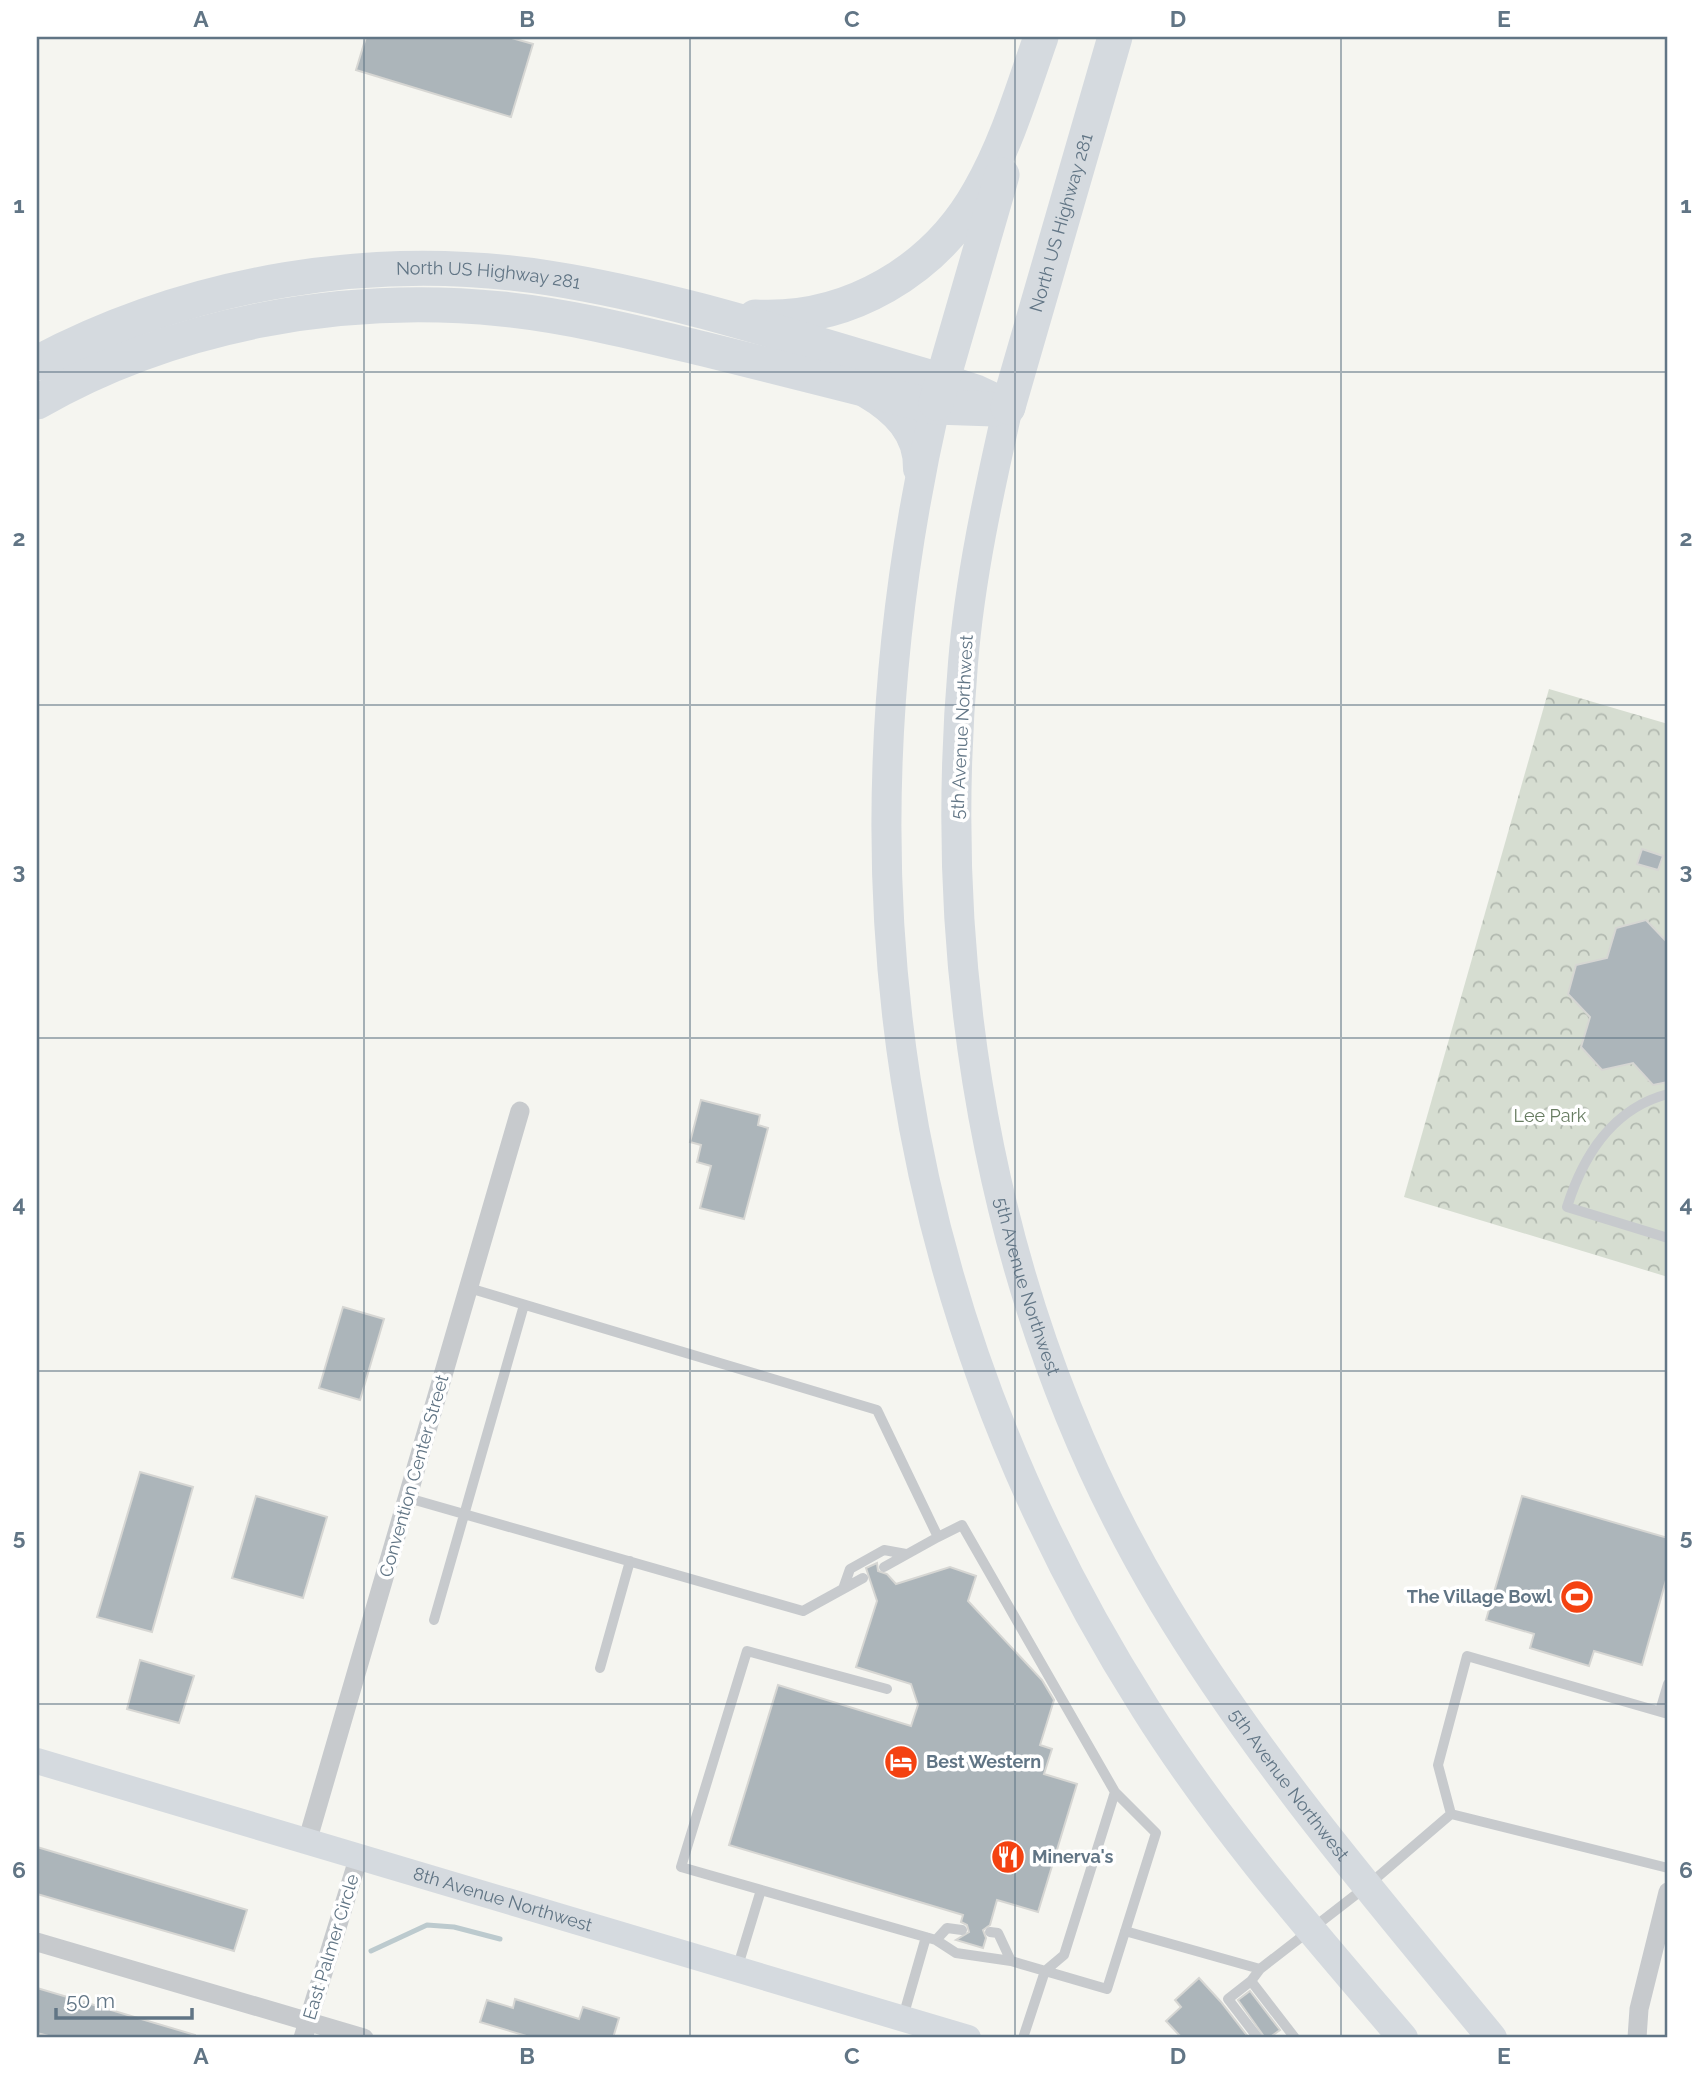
<svg xmlns="http://www.w3.org/2000/svg" width="1705" height="2075" font-family="Raleway,sans-serif">
	<style>
		.park { fill: url(#park-crowns) }
		.lines { fill: none; stroke-linecap: round; stroke-linejoin: round }
		.stream { stroke: #bccace; stroke-width: 5 }
		.building { fill: #acb5ba; stroke: #d6d6d3; stroke-width: 2 }
		.lane { stroke: #c7cacd; stroke-width: 10 }
		.street { stroke: #c7cacd; stroke-width: 19 }
		.secondary { stroke: #d5dadf; stroke-width: 26 }
		.primary { stroke: #d5dadf; stroke-width: 30 }
		.highway { stroke: #d5dadf; stroke-width: 35 }
		.grid { fill: none; stroke: #617585; stroke-width: 2; stroke-opacity: 0.55 }
		.labels { text-anchor: middle; stroke-width: 7; stroke-linejoin: round; paint-order: stroke }
		.street-label { font-size: 18px; fill: #617585; stroke: #fff }
		.park-label { font-size: 18px; fill: #667b60; stroke: #fff }
		.poi-label { font-size: 18px; font-weight: bold; fill: #617585; stroke: #fff; text-anchor: start }
		.neatline { fill: none; stroke: #617585; stroke-width: 2.5 }
		.grid-label { font-size: 23px; text-anchor: middle; font-weight: bold; fill: #617585 }
	</style>
	<defs>
		<pattern id="park-crowns" width="20" height="18" patternUnits="userSpaceOnUse" patternTransform="scale(1.75)"><rect width="20" height="18" fill="#d6ddd1"/><path d="M2 6a3 3 0 1 1 6 0M12 15a3 3 0 1 1 6 0" fill="none" stroke="#b1b8af"/></pattern>
	</defs>
	<rect width="100%" height="100%" fill="#f5f5f0"/>
	<path class="park" d="M1549,689L1668,724V1277L1404,1197Z"/>
	<g class="lines">
		<path class="stream" d="M371,1951L427,1925L454,1927L500,1939"/>
	</g>
	<path class="building" d="M366,37H508L533,44L511,117L356,70Z
		M1642,849L1663,856L1658,870L1637,864Z
		M1646,920L1668,943V1082L1653,1085L1633,1063L1602,1070L1581,1047L1590,1017L1568,994L1576,965L1607,958L1616,928Z
		M701,1100L760,1115L758,1125L768,1128L744,1219L700,1208L711,1166L697,1162L701,1145L690,1142Z
		M343,1307L384,1319L360,1400L319,1388Z
		M140,1472L193,1487L152,1632L97,1617Z
		M256,1496L327,1517L303,1598L232,1578Z
		M1522,1496L1668,1538V1573L1642,1665L1594,1651L1589,1666L1530,1648L1534,1634L1486,1620Z
		M877,1563L878,1571L887,1574L896,1584L950,1567L976,1576L968,1601L1042,1680L1054,1700L1040,1745L1052,1749L1044,1774L1077,1784L1038,1912L997,1900L990,1925L983,1930L986,1938L983,1948L956,1940L969,1932L967,1925L961,1922L963,1915L729,1845L778,1685L911,1726L918,1705L911,1684L856,1667L877,1601L866,1568Z
		M140,1660L194,1676L179,1723L127,1709Z
		M37,1847L247,1910L234,1951L37,1894Z
		M1199,1978L1221,2002L1249,2038H1182L1166,2021L1181,2007L1175,2000Z
		M37,1988L195,2035V2038H56L37,2033Z
		M1250,1991L1280,2030L1269,2038H1265L1238,2000Z
		M515,1999L579,2019L583,2007L619,2018L613,2038H533L480,2022L487,2000L513,2008Z"/>
	<g class="lines">
		<path class="lane" d="M1668,1094C1613,1108 1583,1156 1567,1207L1668,1238
			M469,1288L877,1410L938,1537L884,1567
			M408,1498L803,1611L863,1578
			M938,1537L962,1525L1115,1792L1064,1955L1045,1971L1023,2038
			M843,1589L850,1569L884,1550L906,1554
			M434,1620L524,1305
			M600,1668L630,1561
			M887,1689L747,1651L681,1867L936,1940L956,1953L1011,1961L1107,1989L1156,1833L1115,1792
			M1660,1711L1668,1684
			M1451,1814L1668,1868
			M1125,1931L1260,1969L1367,1886L1451,1814L1438,1765L1467,1656L1668,1714
			M990,1932L998,1933L1011,1961
			M936,1940L947,1928L962,1930
			M737,1969L761,1890
			M1260,1969L1251,1981L1295,2038
			M1251,1981L1228,1999L1258,2038
			M903,2017L926,1937"/>
		<path class="street" d="M307,1842L520,1111
			M37,1942L364,2038
			M303,2038L359,1856
			M1637,2038L1639,2009L1668,1892"/>
		<path class="secondary" id="s1" d="M37,1761L968,2038"/>
		<g class="primary">
			<path d="M866,393C895,410 919,433 918,469"/>
			<path d="M935,407C831,866 891,1307 1145,1708C1219,1826 1313,1933 1403,2038"/>
			<path id="s2" d="M1008,407C989,491 970,577 963,663C935,986 995,1321 1163,1602C1257,1759 1376,1897 1492,2038"/>
		</g>
		<g class="highway">
			<path d="M755,317C848,322 935,271 980,190C1007,143 1023,88 1041,37"/>
			<path id="s3" d="M37,363C192,281 376,251 549,278C683,299 813,344 943,381L976,392L1008,407"/>
			<path d="M37,402C175,323 344,293 502,309C570,316 637,333 704,349C781,368 858,387 935,407L994,409"/>
			<path d="M936,403L1002,175"/>
			<path id="s4" d="M1008,407L1115,37"/>
		</g>
	</g>
	<path class="grid" d="M364,37V2038M690,37V2038M1015,37V2038M1341,37V2038M37,372H1668M37,705H1668M37,1038H1668M37,1371H1668M37,1704H1668"/>
	<defs>
		<g id="stadium-disc" transform="scale(1.75)"><circle r="9.5" fill="#f44211" stroke="#fff"/><path d="M0-5a6.5 5 0 1 0 0 10a6.5 5 0 1 0 0-10ZM-3.5-1.8h7v3.6h-7Z" fill="#fff"/></g>
		<g id="hotel-disc" transform="scale(1.75)"><circle r="9.5" fill="#f44211" stroke="#fff"/><path d="M-6-4.5h1.5V1H6V5H4.5V3h-9V5H-6ZM-4 0a1.8 1.8 0 1 1 3.6 0ZM.5 0V-2.5h3Q6-2.5 6 0Z" fill="#fff"/></g>
		<g id="restaurant-disc" transform="scale(1.75)"><circle r="9.5" fill="#f44211" stroke="#fff"/><path d="M-5-6h1v4h1v-4h1v4h1v-4h1v5L-1.5 .5V6h-2V.5L-5-1ZM5-6V6H3V1.5H1.5Q1.5-4 5-6Z" fill="#fff"/></g>
	</defs>
	<g fill-rule="evenodd">
		<use href="#stadium-disc" x="1577" y="1597"/>
		<use href="#hotel-disc" x="901" y="1762"/>
		<use href="#restaurant-disc" x="1008" y="1857"/>
	</g>
	<g class="labels">
		<g class="street-label">
			<text dy="6" stroke="none"><textPath href="#s4" startOffset="192">North US Highway 281</textPath></text>
			<text dy="6" stroke="none"><textPath href="#s3" startOffset="467">North US Highway 281</textPath></text>
			<text transform="translate(962 727) rotate(-87)" y="6">5th Avenue Northwest</text>
			<text dy="6" stroke="none"><textPath href="#s2" startOffset="891">5th Avenue Northwest</textPath></text>
			<text transform="translate(414 1476) rotate(-74)" y="6">Convention Center Street</text>
			<text dy="6" stroke="none"><textPath href="#s2" startOffset="1458">5th Avenue Northwest</textPath></text>
			<text dy="6" stroke="none"><textPath href="#s1" startOffset="486">8th Avenue Northwest</textPath></text>
			<text transform="translate(331 1947) rotate(-73)" y="6">East Palmer Circle</text>
		</g>
		<g class="park-label">
			<text x="1550" y="1122">Lee Park</text>
		</g>
		<g class="poi-label">
			<text x="1552" y="1603" text-anchor="end">The Village Bowl</text>
			<text x="926" y="1768">Best Western</text>
			<text x="1032" y="1863">Minerva's</text>
		</g>
	</g>
	<rect width="1705" height="2075" fill="none" stroke="#ffffff" stroke-width="77"/>
	<path d="M56 2008v10h136v-10" fill="none" stroke="#617585" stroke-width="3.5"/>
	<text x="66" y="2008" font-size="21" fill="#617585" stroke="#ffffff" stroke-width="5" paint-order="stroke">50 m</text>
	<rect x="38" y="38" width="1628" height="1998" class="neatline"/>
	<g class="grid-label">
		<text x="201" y="27">A</text>
		<text x="527" y="27">B</text>
		<text x="852" y="27">C</text>
		<text x="1178" y="27">D</text>
		<text x="1504" y="27">E</text>
		<text x="19" y="213">1</text>
		<text x="1686" y="213">1</text>
		<text x="19" y="546">2</text>
		<text x="1686" y="546">2</text>
		<text x="19" y="879">3</text>
		<text x="1686" y="879">3</text>
		<text x="19" y="1212">4</text>
		<text x="1686" y="1212">4</text>
		<text x="19" y="1545">5</text>
		<text x="1686" y="1545">5</text>
		<text x="19" y="1878">6</text>
		<text x="1686" y="1878">6</text>
		<text x="201" y="2064">A</text>
		<text x="527" y="2064">B</text>
		<text x="852" y="2064">C</text>
		<text x="1178" y="2064">D</text>
		<text x="1504" y="2064">E</text>
	</g>
</svg>
